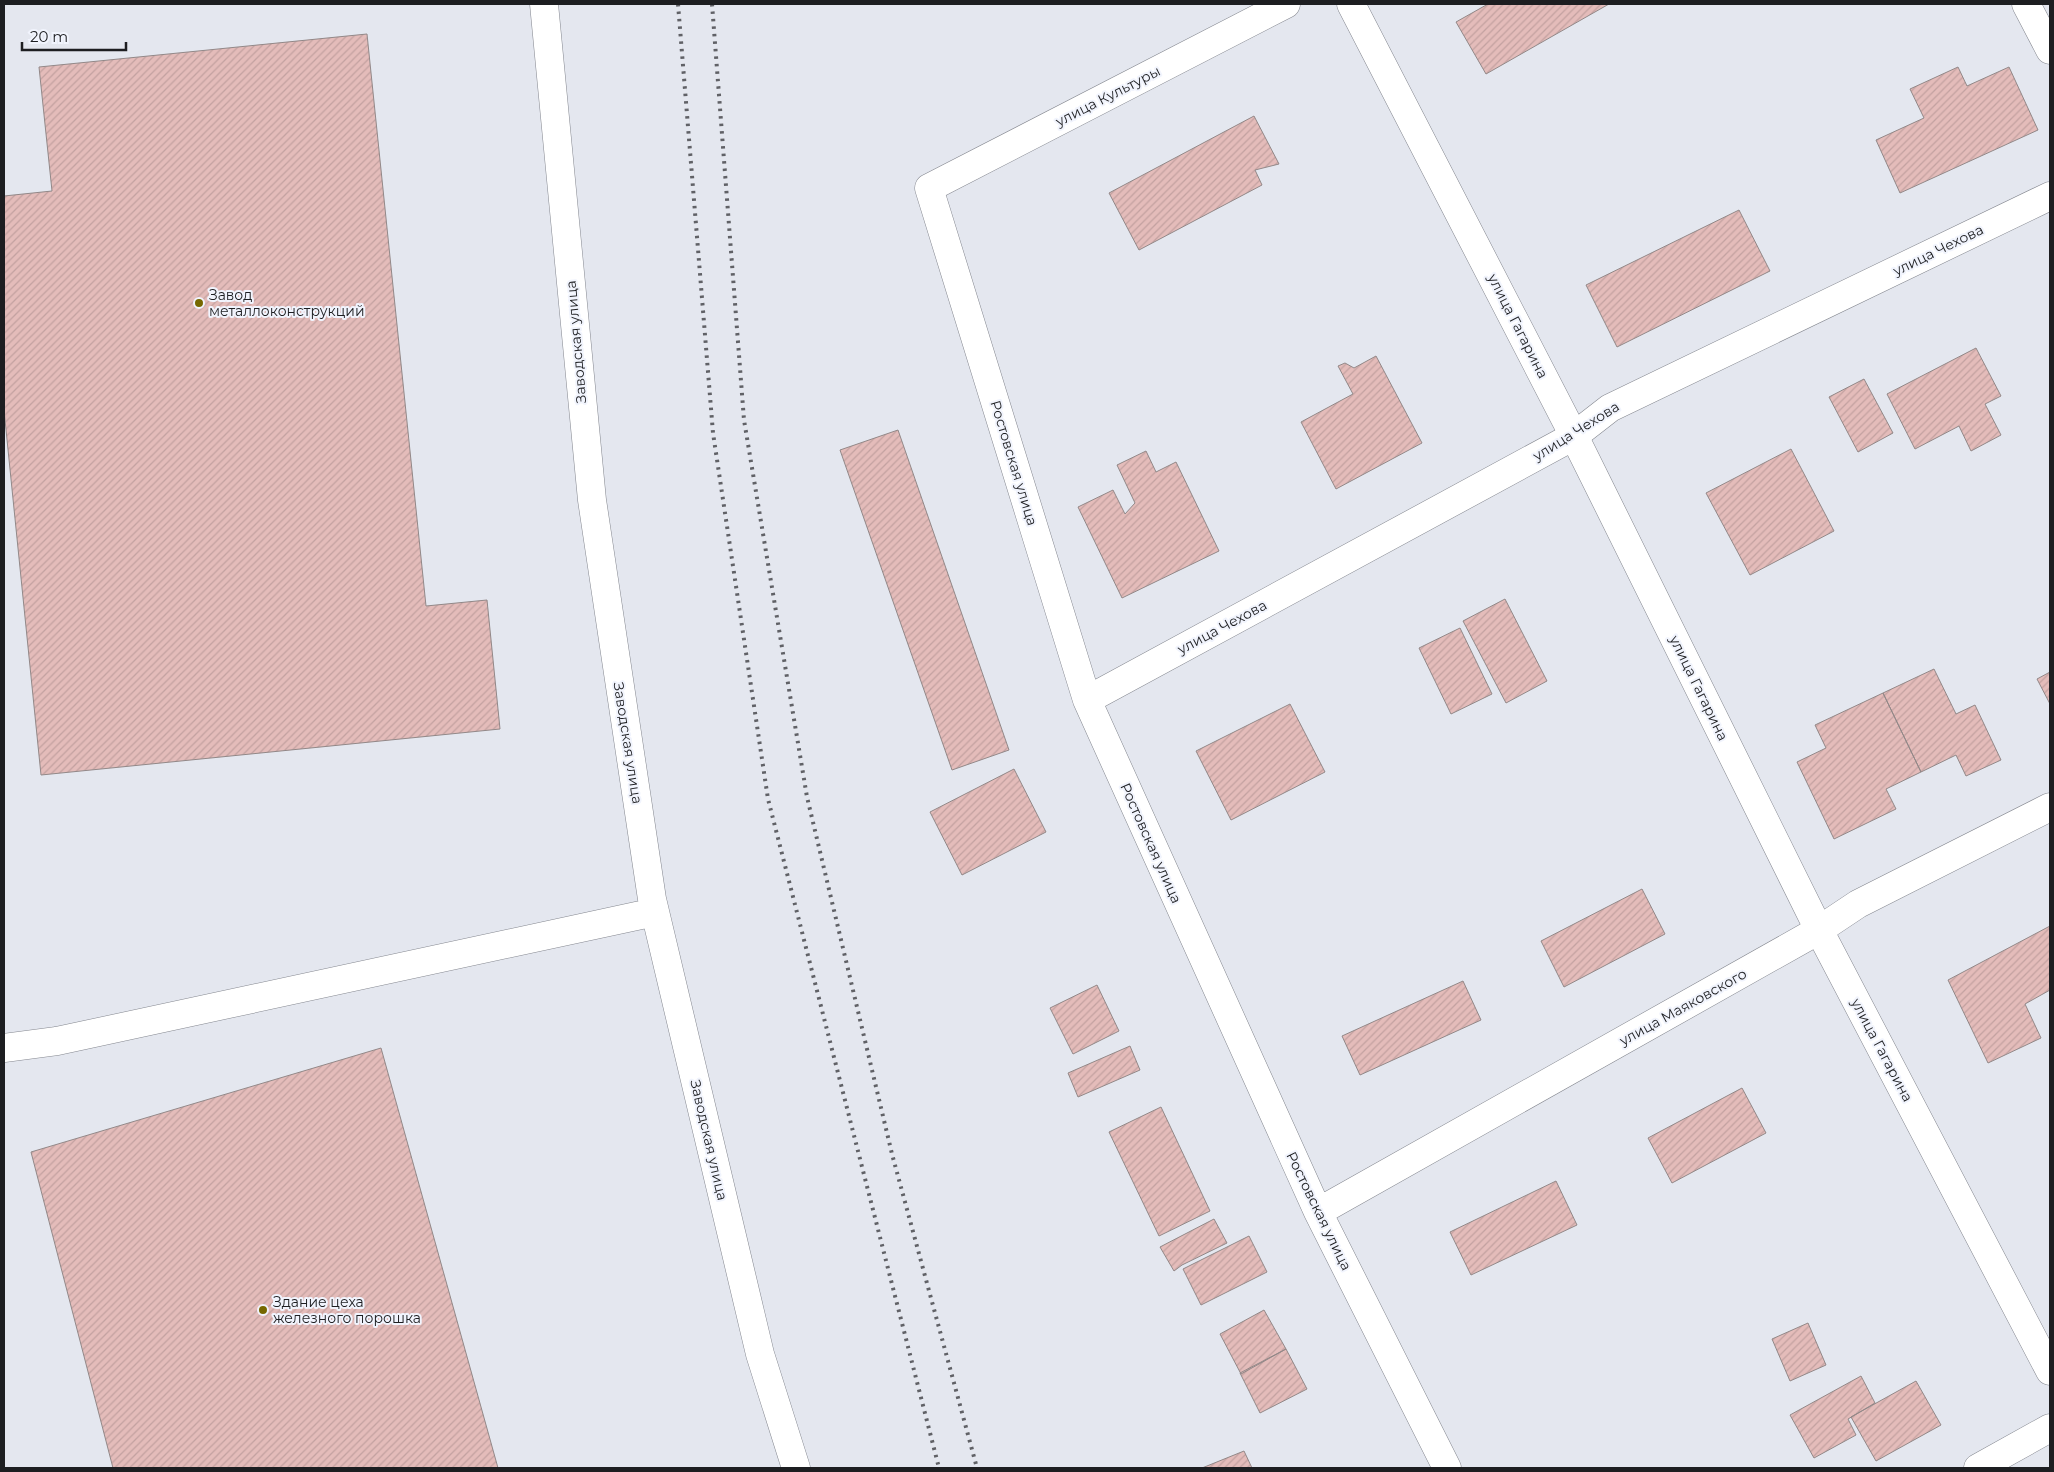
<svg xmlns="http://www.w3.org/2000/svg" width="2054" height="1472" font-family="Montserrat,sans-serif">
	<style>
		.building { fill: url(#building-hatch); stroke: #928888 }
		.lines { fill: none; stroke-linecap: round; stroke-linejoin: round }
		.minor-casing { stroke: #84878f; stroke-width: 29 }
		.secondary-casing { stroke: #84878f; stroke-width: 29 }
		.minor { stroke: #fff; stroke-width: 28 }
		.secondary { stroke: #fff; stroke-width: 28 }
		.rail { stroke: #606166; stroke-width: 4; stroke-dasharray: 2.5 5; stroke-linecap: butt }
		.poi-dot { fill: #766800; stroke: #f1f4fd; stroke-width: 2 }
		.labels { text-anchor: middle; stroke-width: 4; stroke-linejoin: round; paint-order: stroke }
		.street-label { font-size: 14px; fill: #1d1e21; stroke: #f1f4fd }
		.poi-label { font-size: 14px; fill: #1d1e21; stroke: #f1f4fd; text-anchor: start }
	</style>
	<defs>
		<pattern id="building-hatch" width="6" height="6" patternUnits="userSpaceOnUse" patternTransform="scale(1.25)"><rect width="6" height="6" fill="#e4bcba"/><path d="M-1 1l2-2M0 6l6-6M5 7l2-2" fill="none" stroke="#c3a1a0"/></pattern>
	</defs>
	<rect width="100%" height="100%" fill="#e4e7ef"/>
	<path class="building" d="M1488,4H1609L1486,74L1456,22Z
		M367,34L426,606L487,600L500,729L41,775L4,410V196L52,191L39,67Z
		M1958,67L1967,86L2009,67L2038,130L1900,193L1876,140L1924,118L1910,89Z
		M1254,116L1279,164L1255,170L1262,185L1139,250L1109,193Z
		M1739,210L1770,271L1617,347L1586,285Z
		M1976,348L2001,396L1985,404L2001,435L1971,451L1959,426L1915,449L1887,394Z
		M1376,356L1422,443L1336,489L1301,422L1353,394L1338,366L1345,363L1354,368Z
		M1864,379L1893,433L1858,452L1829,397Z
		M898,430L1009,750L952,770L840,450Z
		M1791,449L1834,531L1750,575L1706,493Z
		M1146,451L1156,472L1176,462L1219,551L1122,598L1078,507L1113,490L1125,514L1135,503L1117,465Z
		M1505,599L1547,681L1506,703L1463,621Z
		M1460,628L1492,694L1451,714L1419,648Z
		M1934,669L1956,714L1975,705L2001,760L1966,776L1956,755L1921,772L1883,693Z
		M2050,672V704L2037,679Z
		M1883,693L1921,772L1886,789L1896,809L1834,839L1797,762L1826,748L1815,725Z
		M1290,704L1325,772L1231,820L1196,751Z
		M1014,769L1046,832L962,875L930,812Z
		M1642,889L1665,934L1564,987L1541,941Z
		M2050,926V990L2025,1004L2041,1038L1988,1063L1948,980Z
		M1463,981L1481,1020L1360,1075L1342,1036Z
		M1097,985L1119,1031L1073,1054L1050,1008Z
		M1130,1046L1140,1070L1078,1097L1068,1073Z
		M381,1048L498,1468H113L31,1152Z
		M1742,1088L1766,1133L1672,1183L1648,1138Z
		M1161,1107L1210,1211L1159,1236L1109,1132Z
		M1556,1181L1577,1225L1471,1275L1450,1232Z
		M1214,1219L1227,1243L1182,1265L1174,1271L1160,1247Z
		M1249,1236L1267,1272L1201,1305L1183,1269Z
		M1264,1310L1286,1349L1241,1374L1220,1334Z
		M1808,1323L1826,1365L1790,1381L1772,1339Z
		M1286,1349L1307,1389L1260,1413L1240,1373Z
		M1861,1376L1875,1403L1848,1419L1856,1435L1814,1458L1790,1415Z
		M1916,1381L1941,1425L1876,1461L1851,1417Z
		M1244,1451L1252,1468H1202Z"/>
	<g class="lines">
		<g class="minor-casing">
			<path id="minor" d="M1286,4L929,188L1087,700L1318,1212L1447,1468
				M2026,4L2050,50
				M1087,700L1574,436L1610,408L2050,196
				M1318,1212L1819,930L1858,904L2050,807
				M1978,1468L2050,1428"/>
		</g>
		<g class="secondary-casing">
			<path id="secondary" d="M544,4L592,500L652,899L760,1354L796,1468
				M1351,4L1574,436L1819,930L2050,1371
				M4,1048L57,1041L655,912"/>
		</g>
		<use href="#minor" class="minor"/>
		<use href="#secondary" class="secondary"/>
		<path class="rail" d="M678,4L713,433L768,799L939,1468
			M712,4L744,420L807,797L892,1154L977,1468"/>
	</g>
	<g class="poi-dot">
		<circle cx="199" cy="303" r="5"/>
		<circle cx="263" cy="1310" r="5"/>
	</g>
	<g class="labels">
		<g class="street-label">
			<text transform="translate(1108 96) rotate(-27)" y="5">улица Культуры</text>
			<text transform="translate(1938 250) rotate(-26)" y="5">улица Чехова</text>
			<text transform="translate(1518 326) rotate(63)" y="5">улица Гагарина</text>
			<text transform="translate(576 342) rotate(-95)" y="5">Заводская улица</text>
			<text transform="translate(1576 431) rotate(-32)" y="5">улица Чехова</text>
			<text transform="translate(1014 463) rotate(73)" y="5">Ростовская улица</text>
			<text transform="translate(1222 627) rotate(-28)" y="5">улица Чехова</text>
			<text transform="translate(1699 688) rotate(64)" y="5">улица Гагарина</text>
			<text transform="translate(628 743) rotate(81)" y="5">Заводская улица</text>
			<text transform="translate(1151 843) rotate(66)" y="5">Ростовская улица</text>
			<text transform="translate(1683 1007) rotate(-29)" y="5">улица Маяковского</text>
			<text transform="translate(1882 1050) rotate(62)" y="5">улица Гагарина</text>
			<text transform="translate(709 1140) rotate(77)" y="5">Заводская улица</text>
			<text transform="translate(1319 1211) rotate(64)" y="5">Ростовская улица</text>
		</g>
		<g class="poi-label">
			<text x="209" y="300">Завод<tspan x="209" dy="16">металлоконструкций</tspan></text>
			<text x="273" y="1307">Здание цеха<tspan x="273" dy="16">железного порошка</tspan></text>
		</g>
	</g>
	<rect width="2054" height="1472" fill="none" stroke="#1d1e21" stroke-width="10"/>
	<path d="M22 42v8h104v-8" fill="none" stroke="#1d1e21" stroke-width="2.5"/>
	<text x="30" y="42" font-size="15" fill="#1d1e21" stroke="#f1f4fd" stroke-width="4" paint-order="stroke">20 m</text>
</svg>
